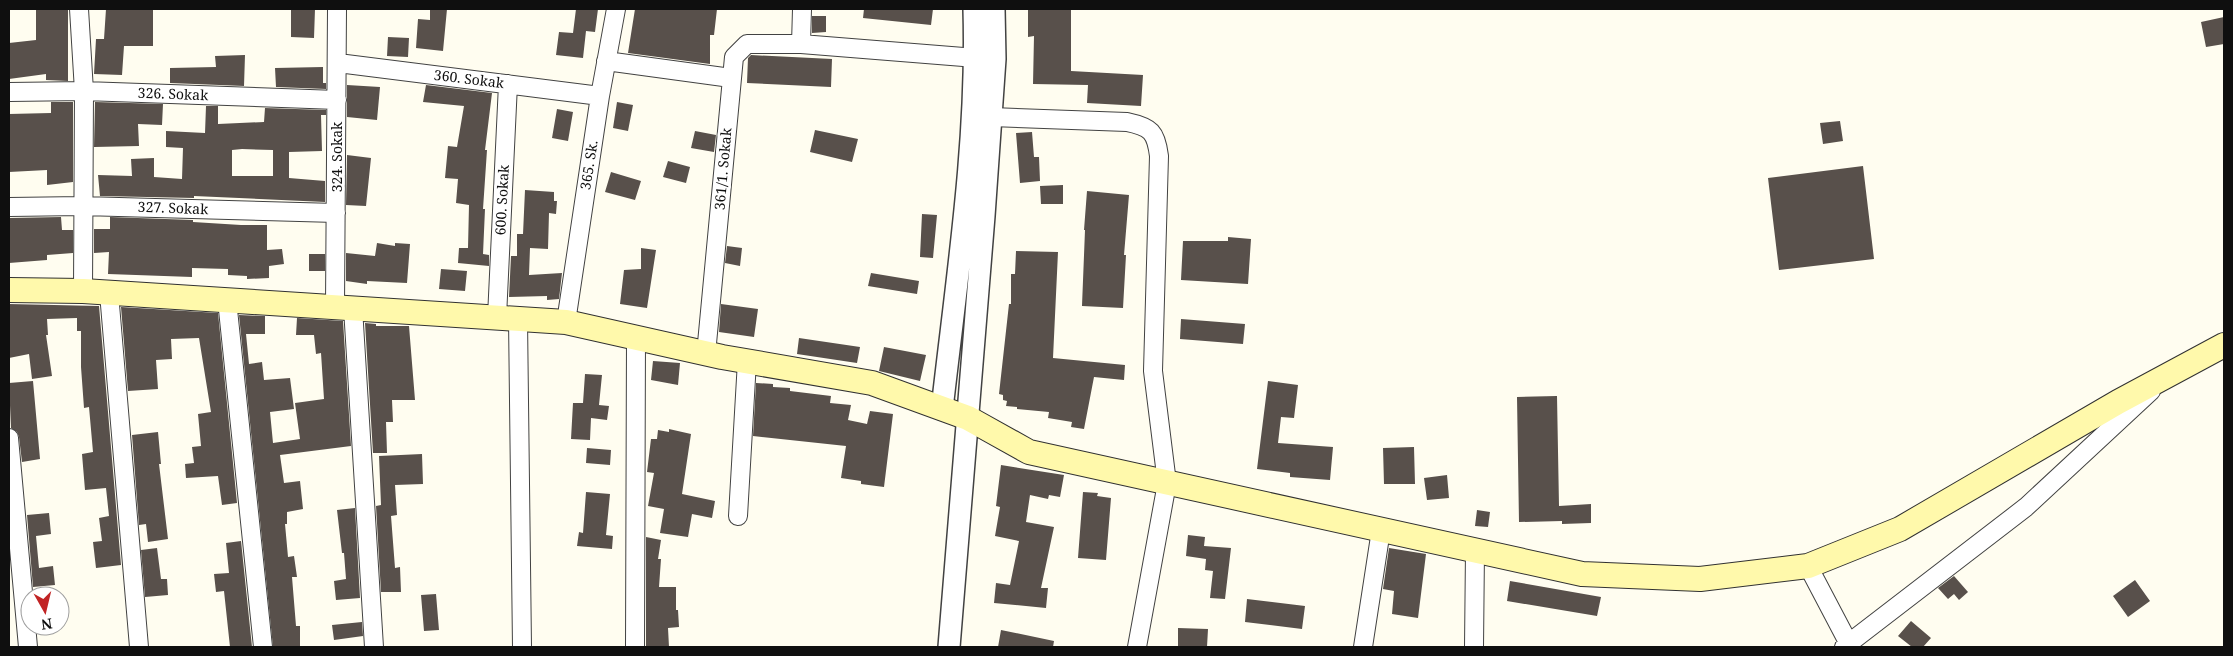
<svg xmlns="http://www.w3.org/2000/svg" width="2233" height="656" font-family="'Noto Serif',serif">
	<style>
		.building { fill: #58504b; fill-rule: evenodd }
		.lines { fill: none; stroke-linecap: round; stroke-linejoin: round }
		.minor-casing { stroke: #424242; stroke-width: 20 }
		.tertiary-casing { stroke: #424242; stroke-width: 24 }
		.secondary-casing { stroke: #313131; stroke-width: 26 }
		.minor { stroke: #fff; stroke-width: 18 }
		.tertiary { stroke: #fff; stroke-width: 21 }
		.secondary { stroke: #fff9ab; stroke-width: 24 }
		.labels { text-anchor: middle; stroke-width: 5; stroke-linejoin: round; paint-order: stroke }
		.street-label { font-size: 14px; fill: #0f0f0f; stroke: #fff }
	</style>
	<rect width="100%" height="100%" fill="#fffdf0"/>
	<path class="building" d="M36,9H68V81L46,80V74L9,79V43L36,40Z
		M106,9H153V46H124L122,75L94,74L96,39H104Z
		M291,9H315L314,38L291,37Z
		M430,9H447L443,51L416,48L418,19L430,20Z
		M576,9H598L595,32L586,31L583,58L556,55L559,32L573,33Z
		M635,9H717L714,35H710V64L628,53Z
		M864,9H933L931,25L863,18Z
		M1028,9H1071V71L1143,75L1141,106L1087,103L1088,85L1033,84L1034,36L1028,37Z
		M812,16H826V32L812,33Z
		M2224,17V44L2206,47L2201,22Z
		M388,37L409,38L408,57L387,56Z
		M245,55L244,86L170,83V68L216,67L215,56Z
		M751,55L832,59L831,87L747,83L748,58Z
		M323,67V83H326V89L276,87L275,68Z
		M347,85L380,87L377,120L347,117Z
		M426,85L492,93L485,150H487L483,209H485L483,254L489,255V266L458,263L459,248H468L469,205L456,203L458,179L445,178L448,146L457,147L464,106L423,102Z
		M51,102H73V182L47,185V170L9,172V114L51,113Z
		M95,102L163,104L162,125L138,124L139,146L94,147Z
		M617,102L633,105L628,131L613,128Z
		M206,106H218V124L264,122L265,108L326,110V115H321L322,151L289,152V178L325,181V202L194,196V198L100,196L98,175L132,176L131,159L154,158V177L182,179L183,148L166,147V131L205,133ZM242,149L273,150V176H232V150Z
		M557,109L573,112L568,141L552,138Z
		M1840,121L1843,141L1823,144L1820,123Z
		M815,130L858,139L852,162L810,152Z
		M695,131L716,135L714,152L691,148Z
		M1032,132L1034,157H1039L1040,181L1020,183L1016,133Z
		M347,155L371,158L366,206L346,205Z
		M668,161L690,167L686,183L663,177Z
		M1863,166L1874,259L1779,270L1768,178Z
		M611,172L641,181L635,200L605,192Z
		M1063,185V204H1041L1040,186Z
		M525,190L554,192V201H557L556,214L549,213L548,249L530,248L529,275L562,273L559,299L547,300V296L509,297L511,256H517V234H523Z
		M1087,191L1129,195L1124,255H1126L1123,308L1082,306L1085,230H1084Z
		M922,214L937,215L933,258L920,257Z
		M61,217L62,230H73V253L47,255V260L9,263V218Z
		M110,217L193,220V222L241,225H267V250L282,249L284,264L269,266V278L247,279V276L228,275V269L192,268V277L108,274L109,252L94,253V229H110Z
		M1228,237L1251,239L1248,284L1181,280L1183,241H1228Z
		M377,243L395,246V243L410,244L407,283L367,281V284L346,281V253L375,256Z
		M727,246L742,248L740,266L725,263Z
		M641,248L656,250L647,308L620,304L624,270L641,269Z
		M1016,251L1058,252L1053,358L1125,365L1124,380L1094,377L1084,429L1071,427L1072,422L1048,418L1049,412L1017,409V407L1006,406L1007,401L1003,400V395L999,394L1009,304H1011V274H1015Z
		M309,254H325V271H309Z
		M441,269L467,271L465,291L439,289Z
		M871,273L919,281L917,294L868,286Z
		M9,304L99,306L121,565L96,568L93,542L102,541L99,518L109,516L106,488L85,490L82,454L93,452L89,407L84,408L81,367V331H77V318L47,319L48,335H46L52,376L32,379L29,354L9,358Z
		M721,304L758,309L754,337L719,332Z
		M121,307L218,313L237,503L222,505L218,476L186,478L185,464L194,463L192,447L201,446L198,414L211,412L199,338L171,339L172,359L156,360L158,389L128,391Z
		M239,315L265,316V334H246L249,364L262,362L264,380L290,378L294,409L270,412L273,443L300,439L295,403L324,399L321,353L316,354L314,335H296L297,318L343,321L351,446L280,455L284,483L300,481L303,509L287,512V524H285L288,557L294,556L297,577H292L296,626H300V647H273Z
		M1181,319L1245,324L1243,344L1180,339Z
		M365,323L376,324V326H409L415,400H392L393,422H386L387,453H373Z
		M799,338L860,347L857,363L797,354Z
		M884,347L926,355L920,381L879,371Z
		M653,361L680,363L678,385L651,380Z
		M585,374L602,375L599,405L609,406L607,420L591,418L590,440L571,439L573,403H583Z
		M33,381L40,459L22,462L19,437L17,432L11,428L9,383Z
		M1268,381L1298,385L1294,418L1281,417L1278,443L1333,447L1330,480L1290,477V473L1257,469Z
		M756,383L773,384V387L790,388V391L831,396L830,403L851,405L848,420L867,424L870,411L893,414L884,487L861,484V481L841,478L846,446L753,436Z
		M1557,396L1559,506L1591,504V523L1562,524V521L1519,522L1517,397Z
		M669,429L691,434L682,494L715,501L712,518L692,514L688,537L660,533L664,509L648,506L654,473L647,472L651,439H657L658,430L669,432Z
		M158,432L161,464H159L168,539L148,542L146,524L139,525L132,435Z
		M1414,447L1415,484H1384L1383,448Z
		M587,448L611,450L610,465L586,463Z
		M422,454L423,484L395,485L397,515L391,516L395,568L400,567L401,592H381L376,506L381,505L379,456Z
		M1001,465L1064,475L1060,497L1049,495L1048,499L1030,495L1026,522L1054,527L1041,588H1048L1046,608L994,603L996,583L1010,585L1019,541L995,536L1000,507L996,506Z
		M1447,475L1449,498L1427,500L1424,478Z
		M586,492L610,494L606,535L613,536L612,549L577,546L579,532L583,533Z
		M1083,492L1098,493L1097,496L1111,498L1106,560L1078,558Z
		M355,508L360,598L336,600L334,581L346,579L344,553H342L337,510Z
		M1477,510L1490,512L1488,527L1475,526Z
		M49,513L51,534L36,536L39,568L53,566L55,585L33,587L27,515Z
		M1188,535L1205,537L1204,546L1231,548L1225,599L1210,598L1213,571L1205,570L1206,559L1186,556Z
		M646,537L661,540L658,559H661L659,587H676V610H678L679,627L668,628L669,647H646Z
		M241,541L252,647H230L224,591L216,592L214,574L229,573L226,543Z
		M157,548L161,579H167L168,595L145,597L141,550Z
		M1389,548L1426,554L1418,618L1392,614L1394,591L1383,589Z
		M1954,576L1968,592L1959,600L1954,594L1948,599L1938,588Z
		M2135,580L2150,601L2128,617L2113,596Z
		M1510,581L1601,597L1597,616L1507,601Z
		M436,594L439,630L424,631L421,595Z
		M1247,599L1305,606L1302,629L1245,622Z
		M1911,621L1931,638L1923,647H1912L1898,636Z
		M362,622L363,636L334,640L332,625Z
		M1178,628L1208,629L1207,647H1178Z
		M1001,630L1054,641L1053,647H998Z"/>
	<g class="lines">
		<g class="minor-casing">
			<path id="minor" d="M79,9L84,91L83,291
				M801,44L802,9
				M606,61L731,78
				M338,63L600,96
				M9,92L84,91L337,100
				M991,117L1127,122C1151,127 1156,132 1159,156L1153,371L1167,483L1137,647
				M9,207L82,206L336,213
				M109,293L139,647
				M227,300L263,647
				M335,306L337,9
				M353,308L374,647
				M497,317L508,84
				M518,319L522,647
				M566,322L600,96L616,9
				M706,354L734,57L747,44H801L976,58
				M9,438L28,647
				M738,516L747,361
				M1808,566L1849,644
				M635,647L636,338
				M1363,647L1381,530
				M1474,647L1475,550
				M1844,647L2026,507L2151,391"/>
		</g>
		<g class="tertiary-casing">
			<path id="tertiary" d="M942,409C957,276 978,142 974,9
				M949,647L984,216L995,59L994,9"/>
		</g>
		<g class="secondary-casing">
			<path id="secondary" d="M9,290L83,291L566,322L722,357L872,383L968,418L1029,452L1582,574L1700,579L1808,566L1900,529L2118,402L2224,345"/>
		</g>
		<use href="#minor" class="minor"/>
		<use href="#tertiary" class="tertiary"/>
		<use href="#secondary" class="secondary"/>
	</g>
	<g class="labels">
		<g class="street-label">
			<text transform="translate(469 79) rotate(7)" y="5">360. Sokak</text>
			<text transform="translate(173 94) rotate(2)" y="5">326. Sokak</text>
			<text transform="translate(337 157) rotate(-90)" y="5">324. Sokak</text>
			<text transform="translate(589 165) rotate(-81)" y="5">365. Sk.</text>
			<text transform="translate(723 169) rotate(-85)" y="5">361/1. Sokak</text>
			<text transform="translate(502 200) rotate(-87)" y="5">600. Sokak</text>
			<text transform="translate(173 208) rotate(2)" y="5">327. Sokak</text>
		</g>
	</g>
	<rect width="2233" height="656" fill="none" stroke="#0f0f0f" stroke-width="20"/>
	<g transform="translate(45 611) rotate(172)"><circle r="24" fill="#ffffff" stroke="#9f9f9f"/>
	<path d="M0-4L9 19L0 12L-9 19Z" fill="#c12425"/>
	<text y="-8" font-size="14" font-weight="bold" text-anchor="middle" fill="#0f0f0f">N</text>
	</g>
</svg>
